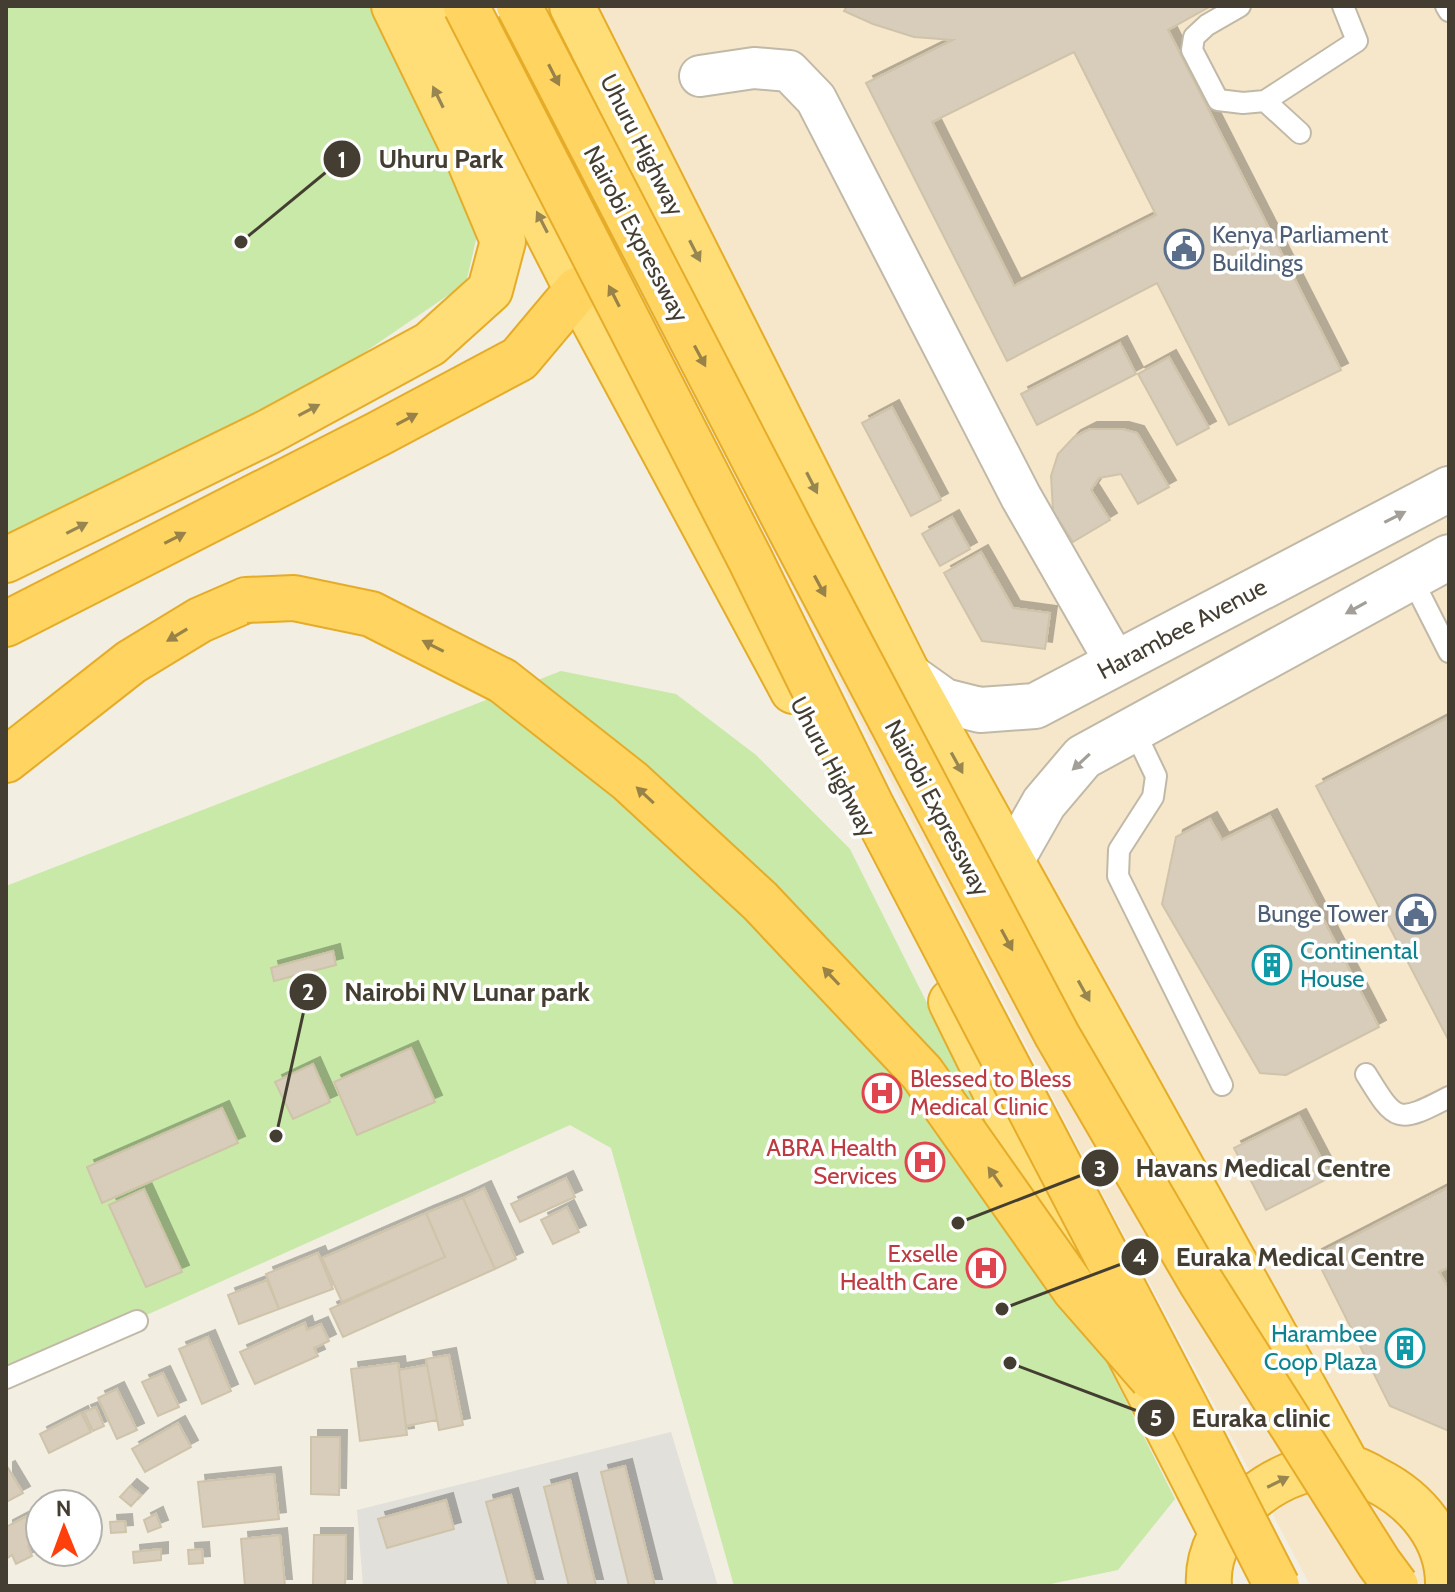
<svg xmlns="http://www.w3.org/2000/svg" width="1455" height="1592" font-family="Cabin,sans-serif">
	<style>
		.commercial { fill: #f6e7cb }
		.green { fill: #c8e9a7 }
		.parking { fill: #e2e0db }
		.building { fill: #d7cdba; stroke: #cfc3aa; stroke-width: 2; fill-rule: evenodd; filter: url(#shadow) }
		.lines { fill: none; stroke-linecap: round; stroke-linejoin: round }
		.service-casing { stroke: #c1b9a7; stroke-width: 24 }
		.minor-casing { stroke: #c1b9a7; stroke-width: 44 }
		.tertiary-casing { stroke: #c1b9a7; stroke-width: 48 }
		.trunk-casing { stroke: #e5ac29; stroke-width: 48 }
		.motorway-casing { stroke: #e5ac29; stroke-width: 48 }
		.service { stroke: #fff; stroke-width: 20 }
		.minor { stroke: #fff; stroke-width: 40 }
		.tertiary { stroke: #fff; stroke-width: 44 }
		.trunk { stroke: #fd7; stroke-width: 44 }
		.motorway { stroke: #ffd460; stroke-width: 44 }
		.motorway-bridge-casing { stroke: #e5ac29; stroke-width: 48; stroke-linecap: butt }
		.motorway-bridge { stroke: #ffd460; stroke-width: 44 }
		.oneway { fill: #988247 }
		.oneway2 { fill: #988651 }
		.oneway3 { fill: #a29e98 }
		.labels { text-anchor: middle; stroke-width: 7; stroke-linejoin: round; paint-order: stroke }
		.street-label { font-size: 24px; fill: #443e32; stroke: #fff }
		.service-label { font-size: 24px; fill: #4e5e75; stroke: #fff; text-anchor: start }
		.culture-label { font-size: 24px; fill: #0d838f; stroke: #fff; text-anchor: start }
		.health-label { font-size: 24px; fill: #be3a42; stroke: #fff; text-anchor: end }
		.leader { fill: none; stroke: #443e32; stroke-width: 3 }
		.callout-dot { fill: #443e32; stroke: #fff; stroke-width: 3 }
		.mark-label { font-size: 24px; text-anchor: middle; font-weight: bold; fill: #fff }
		.callout-label { font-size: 26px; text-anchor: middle; font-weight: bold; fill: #443e32; stroke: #fff; stroke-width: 7; stroke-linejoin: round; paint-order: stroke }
	</style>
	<defs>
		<filter id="shadow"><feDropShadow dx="7" dy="-7" stdDeviation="0" flood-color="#0004"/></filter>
	</defs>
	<rect width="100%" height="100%" fill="#f2eee2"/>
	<path class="commercial" d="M495,6H1449V1576L1414,1586H1315L1309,1583L1095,1180Z"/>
	<path class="green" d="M6,6H391L485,201L466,283L318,384L6,547Z
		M561,671L676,694L756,755L850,849L1175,1499L1118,1570L1041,1586H734L611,1148L570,1125L6,1378V886Z"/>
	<path class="parking" d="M671,1432L718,1586H363L357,1510Z"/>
	<path class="building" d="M847,6H1211L1168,30L1341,370L1229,425L1157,283L1007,361L866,83L953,40L914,37L873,24L844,11ZM1074,52L1156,215L1014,286L932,122Z
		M1120,343L1136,374L1037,425L1021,394Z
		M1169,357L1209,428L1177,445L1138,374Z
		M892,407L941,500L911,516L862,423Z
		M1090,429H1122L1137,433L1169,487L1138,504L1121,474L1099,478L1091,490L1110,520L1073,542L1053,511L1051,476L1058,454L1074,437Z
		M952,517L970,549L940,566L922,534Z
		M981,552L1013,608L1050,613L1045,649L982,641L944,573Z
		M1449,717V1041L1316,786Z
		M1270,816L1379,1027L1286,1075L1260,1073L1162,904L1176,837L1210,819L1222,840Z
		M333,951L336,965L274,981L271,968Z
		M411,1048L435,1102L357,1135L334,1082Z
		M313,1064L330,1102L293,1119L275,1082Z
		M222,1108L238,1143L102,1203L87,1167Z
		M1299,1116L1331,1177L1266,1210L1234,1148Z
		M566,1178L575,1197L520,1222L511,1204Z
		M1449,1187V1267L1439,1272L1449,1289V1431L1390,1406L1315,1256Z
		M484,1188L516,1259L495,1269L463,1198Z
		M144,1189L182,1272L146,1287L109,1205Z
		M463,1198L495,1269L343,1337L330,1309L445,1257L426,1213Z
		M567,1207L579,1232L553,1244L541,1220Z
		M426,1213L445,1257L342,1302L322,1258Z
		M318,1253L333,1289L279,1309L266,1274Z
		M267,1280L279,1309L239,1324L228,1295Z
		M305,1323L307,1330L321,1324L329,1341L314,1348L318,1356L255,1384L240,1352Z
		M208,1337L231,1391L202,1404L179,1349Z
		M449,1355L463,1425L439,1430L426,1359Z
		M398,1363L407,1435L360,1441L351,1369Z
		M427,1365L437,1420L406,1426L399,1370Z
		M163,1373L179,1407L158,1416L142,1382Z
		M117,1389L137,1430L117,1439L98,1398Z
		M96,1407L104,1426L93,1431L84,1412Z
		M81,1413L91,1432L49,1453L40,1434Z
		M178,1423L191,1447L145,1472L132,1449Z
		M311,1437H340L339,1495L311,1494Z
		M625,1466L655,1586H629L601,1472Z
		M8,1468L23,1493L6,1502V1469Z
		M274,1474L279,1519L203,1527L198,1482Z
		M570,1480L596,1586H569L544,1487Z
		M130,1486L141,1495L131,1506L120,1497Z
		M511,1495L536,1586H509L486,1502Z
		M446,1500L454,1529L387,1548L378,1519Z
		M156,1514L161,1527L148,1532L144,1520Z
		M27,1516L39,1540L28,1546L32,1556L16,1564L12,1555L6,1559V1527Z
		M125,1521L126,1532L111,1533L110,1522Z
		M280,1535L285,1586H245L241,1539Z
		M314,1535H346L345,1586H313Z
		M161,1549V1560L134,1563L133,1552Z
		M202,1549L203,1563L189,1564L188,1550Z"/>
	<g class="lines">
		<g class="service-casing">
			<path id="service" d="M1240,6L1207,25L1194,37L1192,50L1218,100L1243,103L1265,101
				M1446,6L1449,11
				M1300,133L1265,101L1357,41L1343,6
				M1411,577L1449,652
				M1134,730L1156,776L1153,797L1119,850L1118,876L1222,1085
				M1366,1074C1396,1123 1397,1124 1449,1097
				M6,1378L137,1321"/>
		</g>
		<g class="minor-casing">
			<path id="minor" d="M700,76L754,68L789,71L816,99L1021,497L1116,663"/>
		</g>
		<g class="tertiary-casing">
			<path id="tertiary" d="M909,676L944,701L980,710L1035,706L1449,489
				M1011,861L1044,803L1083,757L1449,557"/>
		</g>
		<g class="trunk-casing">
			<path id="trunk" d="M432,6L577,290L793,691
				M572,6L909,676L1348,1467
				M6,560L268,432L430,344L490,290L503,241L469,160L394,6
				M951,1002L1025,1152L1222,1534
				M1209,1586C1204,1519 1284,1458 1347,1467C1357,1469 1368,1475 1376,1480C1416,1500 1449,1538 1448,1586"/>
		</g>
		<g class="motorway-casing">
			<path id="motorway" d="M6,624L378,434L519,359L577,290
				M6,760L131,662L200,620L246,600"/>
		</g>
		<use href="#service" class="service"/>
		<use href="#minor" class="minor"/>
		<use href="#tertiary" class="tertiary"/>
		<use href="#trunk" class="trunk"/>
		<use href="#motorway" class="motorway"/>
		<g class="motorway-bridge-casing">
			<path id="motorway-bridge" d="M466,6L750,559L871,805L1200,1435L1277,1586
				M519,6L792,533L1057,1035L1201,1282L1379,1563L1396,1586
				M246,600L294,598L371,614L503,681L630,781L760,901L922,1073L1075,1290L1152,1378"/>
		</g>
		<use href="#motorway-bridge" class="motorway-bridge"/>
	</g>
	<defs><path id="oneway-solid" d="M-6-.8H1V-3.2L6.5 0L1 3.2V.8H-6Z" transform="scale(2)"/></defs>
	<g class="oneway">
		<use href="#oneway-solid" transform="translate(554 75) rotate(63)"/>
		<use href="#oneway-solid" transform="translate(614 296) rotate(-117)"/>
		<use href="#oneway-solid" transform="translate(700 356) rotate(62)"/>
		<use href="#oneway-solid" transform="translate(407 419) rotate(-28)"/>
		<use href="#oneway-solid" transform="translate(175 538) rotate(-27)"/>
		<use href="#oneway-solid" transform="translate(820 586) rotate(62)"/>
		<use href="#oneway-solid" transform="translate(177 635) rotate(149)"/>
		<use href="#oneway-solid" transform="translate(433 646) rotate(-153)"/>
		<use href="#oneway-solid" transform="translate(645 795) rotate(-137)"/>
		<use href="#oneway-solid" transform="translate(1007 940) rotate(62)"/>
		<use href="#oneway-solid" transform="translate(831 976) rotate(-133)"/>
		<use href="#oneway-solid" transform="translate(995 1177) rotate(-125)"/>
	</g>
	<g class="oneway2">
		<use href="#oneway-solid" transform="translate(438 97) rotate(-116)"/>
		<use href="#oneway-solid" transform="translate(542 222) rotate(-117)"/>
		<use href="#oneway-solid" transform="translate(695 251) rotate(63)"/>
		<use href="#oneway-solid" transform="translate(309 410) rotate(-28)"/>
		<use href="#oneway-solid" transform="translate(812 483) rotate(63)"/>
		<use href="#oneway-solid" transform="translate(77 528) rotate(-27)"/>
		<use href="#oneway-solid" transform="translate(957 763) rotate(61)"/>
		<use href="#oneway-solid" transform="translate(1084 991) rotate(61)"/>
		<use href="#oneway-solid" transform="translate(1278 1482) rotate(-26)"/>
	</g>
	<g class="oneway3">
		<use href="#oneway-solid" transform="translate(1395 517) rotate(-27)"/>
		<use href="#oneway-solid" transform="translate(1356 608) rotate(151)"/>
		<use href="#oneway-solid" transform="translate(1081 762) rotate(137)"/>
	</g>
	<defs>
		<g id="civic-ring" transform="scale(2)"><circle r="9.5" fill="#fff" stroke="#5c6f8a" stroke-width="1.5"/><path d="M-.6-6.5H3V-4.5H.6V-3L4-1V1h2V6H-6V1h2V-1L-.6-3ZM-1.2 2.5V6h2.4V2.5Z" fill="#5c6f8a"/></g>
		<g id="building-ring" transform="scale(2)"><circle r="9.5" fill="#fff" stroke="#0f9aa8" stroke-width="1.5"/><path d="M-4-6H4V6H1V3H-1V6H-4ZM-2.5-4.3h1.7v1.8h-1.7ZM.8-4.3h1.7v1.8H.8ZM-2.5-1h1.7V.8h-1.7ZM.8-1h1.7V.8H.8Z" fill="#0f9aa8"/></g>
		<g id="hospital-ring" transform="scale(2)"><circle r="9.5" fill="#fff" stroke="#e0444e" stroke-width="1.5"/><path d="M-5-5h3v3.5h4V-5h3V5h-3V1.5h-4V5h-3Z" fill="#e0444e"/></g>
	</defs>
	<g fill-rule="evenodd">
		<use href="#civic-ring" x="1184" y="249"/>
		<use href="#civic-ring" x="1416" y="914"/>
		<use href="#building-ring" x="1272" y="965"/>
		<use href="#hospital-ring" x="882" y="1093"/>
		<use href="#hospital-ring" x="925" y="1162"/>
		<use href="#hospital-ring" x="986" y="1268"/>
		<use href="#building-ring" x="1405" y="1348"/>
	</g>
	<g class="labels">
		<g class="street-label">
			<text transform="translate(642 145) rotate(63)" y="8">Uhuru Highway</text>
			<text transform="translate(636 234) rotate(62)" y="8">Nairobi Expressway</text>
			<text transform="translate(1182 629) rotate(-28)" y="8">Harambee Avenue</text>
			<text transform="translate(833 767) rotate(62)" y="8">Uhuru Highway</text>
			<text transform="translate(937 808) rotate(62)" y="8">Nairobi Expressway</text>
		</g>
		<g class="service-label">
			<text x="1212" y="243">Kenya Parliament<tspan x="1212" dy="28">Buildings</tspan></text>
			<text x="1388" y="922" text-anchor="end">Bunge Tower</text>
		</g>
		<g class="culture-label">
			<text x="1300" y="959">Continental<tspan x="1300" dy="28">House</tspan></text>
			<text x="1377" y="1342" text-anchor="end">Harambee<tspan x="1377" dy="28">Coop Plaza</tspan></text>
		</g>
		<g class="health-label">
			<text x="910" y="1087" text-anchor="start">Blessed to Bless<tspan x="910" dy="28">Medical Clinic</tspan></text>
			<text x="897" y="1156">ABRA Health<tspan x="897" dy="28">Services</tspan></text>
			<text x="958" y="1262">Exselle<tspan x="958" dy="28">Health Care</tspan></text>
		</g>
	</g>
	<path class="leader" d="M241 242L342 159M276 1136L308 992M958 1223L1100 1168M1002 1309L1140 1257M1010 1363L1156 1418"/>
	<g class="callout-dot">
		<circle cx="241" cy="242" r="8"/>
		<circle cx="276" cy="1136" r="8"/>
		<circle cx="958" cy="1223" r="8"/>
		<circle cx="1002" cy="1309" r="8"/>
		<circle cx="1010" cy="1363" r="8"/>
		<circle cx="342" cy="159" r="20"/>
		<circle cx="308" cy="992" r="20"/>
		<circle cx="1100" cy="1168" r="20"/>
		<circle cx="1140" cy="1257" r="20"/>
		<circle cx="1156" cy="1418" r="20"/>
	</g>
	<g class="mark-label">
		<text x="342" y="168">1</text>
		<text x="308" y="1000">2</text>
		<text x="1100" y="1177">3</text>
		<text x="1140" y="1265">4</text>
		<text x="1156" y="1426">5</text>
	</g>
	<g class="callout-label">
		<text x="441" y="168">Uhuru Park</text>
		<text x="467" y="1001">Nairobi NV Lunar park</text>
		<text x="1263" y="1177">Havans Medical Centre</text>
		<text x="1300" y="1266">Euraka Medical Centre</text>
		<text x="1261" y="1427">Euraka clinic</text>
	</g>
	<rect width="1455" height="1592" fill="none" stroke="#443e32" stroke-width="16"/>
	<g transform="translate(64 1528) rotate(359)"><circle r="38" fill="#ffffff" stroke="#b4b2ad" stroke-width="2"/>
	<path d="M0-6L14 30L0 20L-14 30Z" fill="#ff400c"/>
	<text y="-12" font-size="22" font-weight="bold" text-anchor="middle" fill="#443e32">N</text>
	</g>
</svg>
